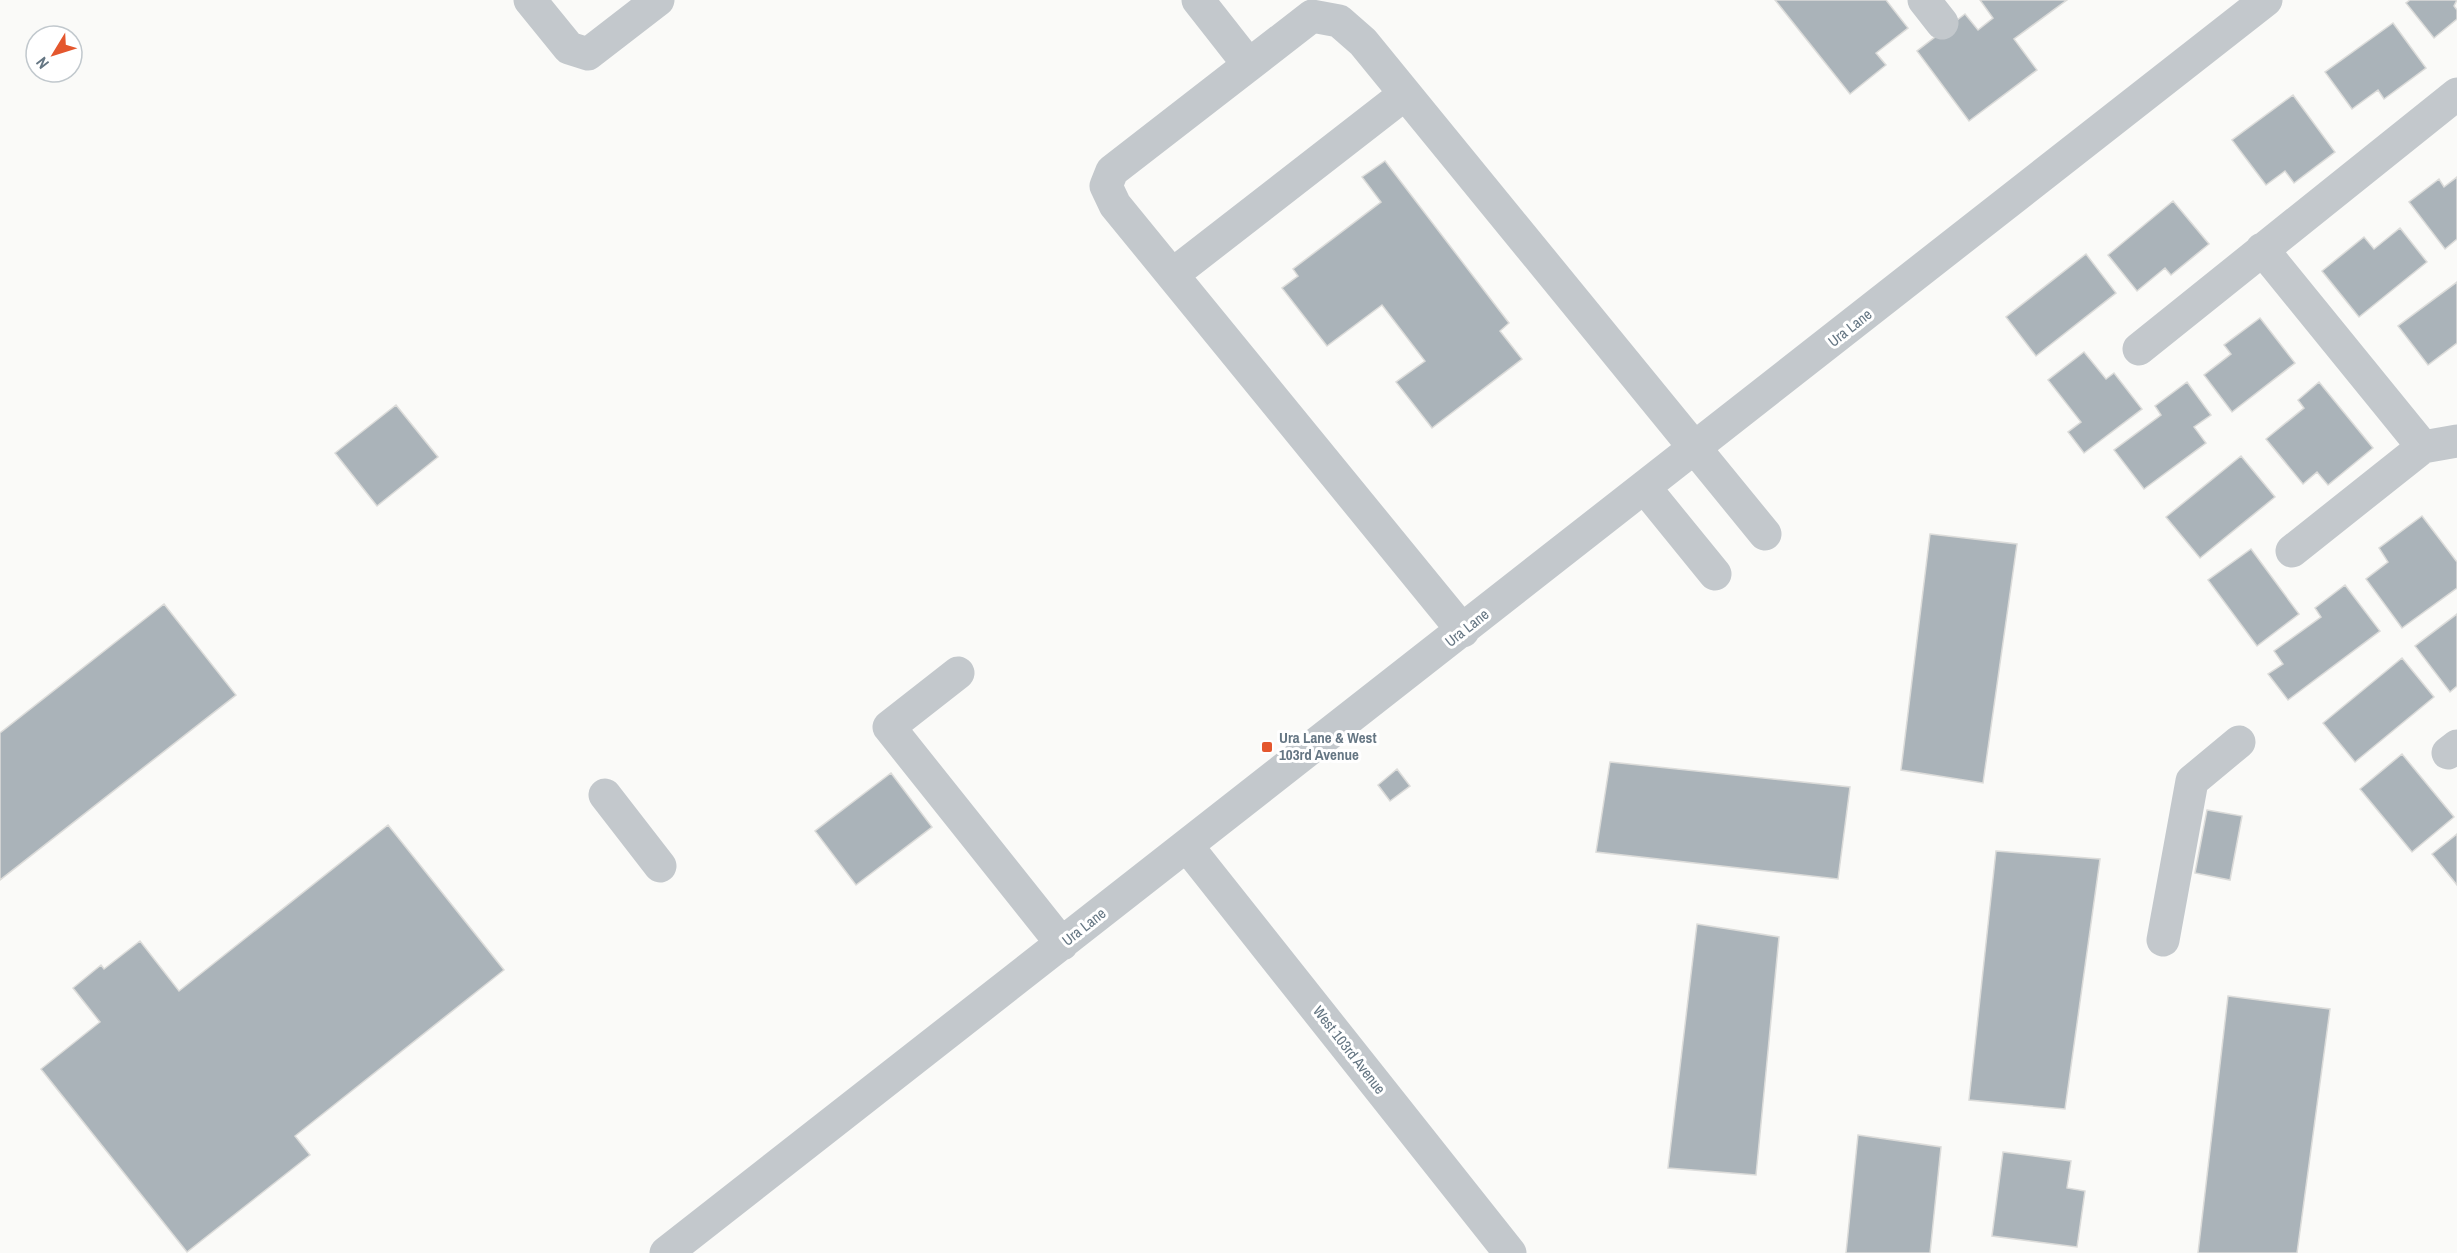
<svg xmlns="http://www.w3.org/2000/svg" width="2457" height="1253" font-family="'Archivo Narrow',sans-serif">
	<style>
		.building { fill: #aab3b9; stroke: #dcdcda; stroke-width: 1.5 }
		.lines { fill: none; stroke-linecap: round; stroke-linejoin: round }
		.minor { stroke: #c3c8cc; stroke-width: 33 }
		.poi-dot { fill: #e4572e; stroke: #fff; stroke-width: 2 }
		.labels { text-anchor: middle; stroke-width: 6; stroke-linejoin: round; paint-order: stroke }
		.street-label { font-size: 15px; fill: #657683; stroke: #fff }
		.poi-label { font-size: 15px; font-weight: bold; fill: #657683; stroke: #fff; text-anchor: start }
	</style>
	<rect width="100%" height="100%" fill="#fafaf8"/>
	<path class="building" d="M1775,0H1886L1908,28L1876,53L1886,65L1850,94Z
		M1980,0H2067L2014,39L2037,70L1969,121L1917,51L1965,14L1978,30L1993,18Z
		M2410,0H2457L2454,6L2457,10V19L2434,38L2406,3Z
		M2393,23L2426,68L2384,99L2378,90L2352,109L2325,72Z
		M2293,95L2335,152L2294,183L2285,171L2266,185L2232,140Z
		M1385,161L1509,323L1500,331L1522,359L1432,428L1396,382L1425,361L1382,305L1327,346L1282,288L1298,276L1293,269L1381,202L1362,177Z
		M2457,177V239L2445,249L2409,202L2439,179L2444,187Z
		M2173,201L2209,244L2171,275L2165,268L2137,291L2108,255Z
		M2400,228L2427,262L2359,317L2322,271L2364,237L2374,249Z
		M2086,254L2116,293L2036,356L2006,317Z
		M2457,282V343L2428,365L2398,326Z
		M2260,318L2295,363L2232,412L2204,375L2231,354L2224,345Z
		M2084,352L2106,379L2114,373L2142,409L2084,453L2068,432L2081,422L2048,380Z
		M2187,382L2211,415L2194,427L2206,443L2144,489L2114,450L2161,415L2155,406Z
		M2319,382L2373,448L2328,485L2317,472L2303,484L2266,439L2304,408L2298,400Z
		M396,405L438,457L377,506L335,453Z
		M2241,456L2275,497L2200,558L2166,517Z
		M2422,516L2457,562V588L2402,628L2366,579L2388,562L2379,548Z
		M1930,534L2017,544L1983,783L1901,770Z
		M2251,549L2299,614L2257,646L2208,580Z
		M2345,585L2380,631L2288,700L2268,674L2283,664L2274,651L2321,617L2315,608Z
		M164,604L236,695L0,880V733Z
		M2457,614V686L2450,692L2415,646Z
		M2402,658L2434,697L2355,762L2323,723Z
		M2402,754L2454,817L2412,852L2360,789Z
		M1610,762L1850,787L1838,879L1596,852Z
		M1397,769L1410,786L1390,801L1378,785Z
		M891,773L932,827L856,885L815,831Z
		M2207,810L2242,816L2230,880L2195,873Z
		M388,825L504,970L295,1136L310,1155L187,1252L41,1069L100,1022L73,988L101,965L104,969L140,941L179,991Z
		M2457,834V885L2432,854Z
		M1996,851L2100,859L2065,1109L1969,1100Z
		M1697,924L1779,937L1756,1175L1668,1168Z
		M2228,996L2330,1009L2297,1253H2198Z
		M1858,1135L1941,1147L1930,1253H1846Z
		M2003,1152L2071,1161L2067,1188L2085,1191L2077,1247L1992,1236Z"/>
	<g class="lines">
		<path class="minor" d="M530,0L569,48L588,54L658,0
			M1198,0L1249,65
			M1924,0L1942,23
			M2262,249L2423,447
			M1172,275L1405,94
			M2139,349L2457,94
			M1645,488L1715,574
			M2292,551L2423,447L2457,441
			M1463,631L1115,205L1106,186L1112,171L1312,16L1339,21L1363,42L1765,534
			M958,673L889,727L1062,944
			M2448,753L2457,746
			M605,795L660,866
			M1187,846L1510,1253
			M2163,940L2192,781L2239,742
			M666,1253L2266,0"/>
	</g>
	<rect class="poi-dot" x="1261" y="741" width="12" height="12" rx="3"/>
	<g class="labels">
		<g class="street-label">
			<text transform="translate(1850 328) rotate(-38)" y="5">Ura Lane</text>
			<text transform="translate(1467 628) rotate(-38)" y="5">Ura Lane</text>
			<text transform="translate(1084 927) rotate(-38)" y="5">Ura Lane</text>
			<text transform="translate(1349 1050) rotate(52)" y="5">West 103rd Avenue</text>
		</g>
		<g class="poi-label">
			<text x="1279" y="743">Ura Lane &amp; West<tspan x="1279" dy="17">103rd Avenue</tspan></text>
		</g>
	</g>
	<g transform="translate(54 54) rotate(232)"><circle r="28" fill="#ffffff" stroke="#c1c8cd" stroke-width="1.5"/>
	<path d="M0-4.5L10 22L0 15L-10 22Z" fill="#e4572e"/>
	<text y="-9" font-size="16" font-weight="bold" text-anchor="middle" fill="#657683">N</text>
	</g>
</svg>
